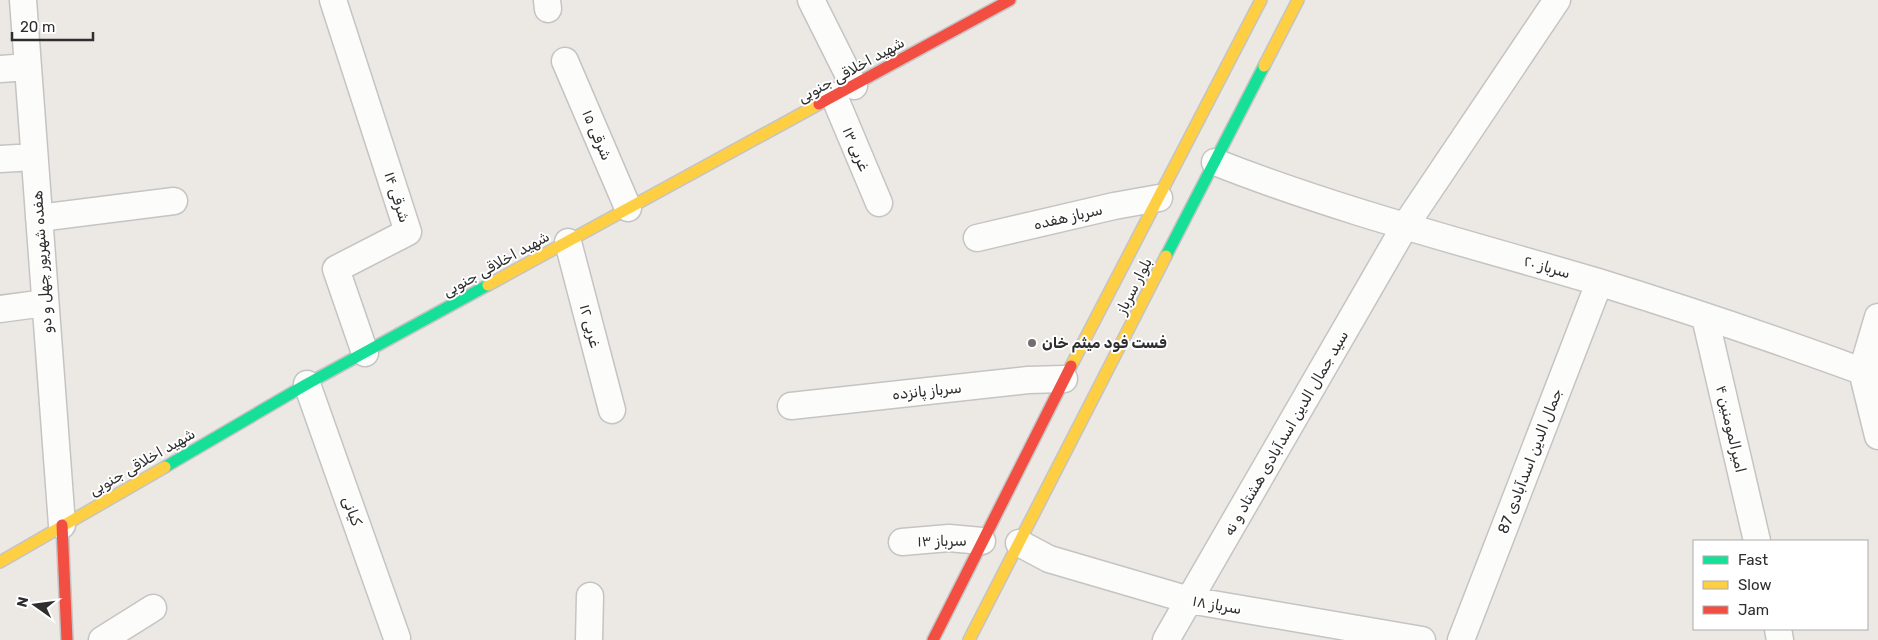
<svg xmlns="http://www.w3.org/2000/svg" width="1878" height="640" font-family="Rubik,Cairo,sans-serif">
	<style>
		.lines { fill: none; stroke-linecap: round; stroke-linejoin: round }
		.street-casing { stroke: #c5c4c5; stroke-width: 29 }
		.fast-casing { stroke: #c5c4c5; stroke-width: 14 }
		.slow-casing { stroke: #c5c4c5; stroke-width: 14 }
		.jam-casing { stroke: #c5c4c5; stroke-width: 14 }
		.street { stroke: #fcfcfb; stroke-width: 26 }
		.fast { stroke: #16e098; stroke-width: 11 }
		.slow { stroke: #ffcf43; stroke-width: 11 }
		.jam { stroke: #f24e42; stroke-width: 11 }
		.poi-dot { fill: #706f6e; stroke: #fff; stroke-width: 2 }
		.labels { text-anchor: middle; stroke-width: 4; stroke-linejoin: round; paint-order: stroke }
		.street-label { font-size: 15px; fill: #2e2e2e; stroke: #fff }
		.poi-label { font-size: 15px; font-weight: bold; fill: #2e2e2e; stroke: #fff; text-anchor: start }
	</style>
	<rect width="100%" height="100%" fill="#ece8e4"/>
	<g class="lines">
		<g class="street-casing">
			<path id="street" d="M23,0L62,525
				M333,0L408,232L336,269L365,353
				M547,0L548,9
				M811,0L854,86
				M565,61L628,208
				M0,69L28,67
				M834,96L879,203
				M0,159L34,157
				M1215,162C1339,211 1470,244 1598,282C1692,311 1786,343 1878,377
				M39,218L174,201
				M977,238L1114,206L1159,198
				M568,242L612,410
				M0,309L45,303
				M1705,317L1757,541
				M1878,317L1862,371L1878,436
				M307,384L397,638
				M791,406L1028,380L1064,379
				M902,542L949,538L982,541
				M1019,543L1049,559L1189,600L1422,640
				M1778,629L1780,640
				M102,640L153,608
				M589,640L590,596
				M1166,640L1405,226L1557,0
				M1461,640L1599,283"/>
		</g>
		<g class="fast-casing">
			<path id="fast" d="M1166,256L1264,66
				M165,467L307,384L488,285"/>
		</g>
		<g class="slow-casing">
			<path id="slow" d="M1264,66L1298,0
				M488,285L819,104
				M1071,366L1261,0
				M0,562L165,467
				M969,640L1166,256"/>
		</g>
		<g class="jam-casing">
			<path id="jam" d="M819,104L1010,0
				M62,525L67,640
				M933,640L1071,366"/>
		</g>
		<use href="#street" class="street"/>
		<use href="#fast" class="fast"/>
		<use href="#slow" class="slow"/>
		<use href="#jam" class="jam"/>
	</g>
	<circle class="poi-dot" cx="1032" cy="343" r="5"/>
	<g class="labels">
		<g class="street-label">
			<text transform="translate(851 70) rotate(-29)" y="5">شهید اخلاقی جنوبی</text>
			<text transform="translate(597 135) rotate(67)" y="5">شرقی ۱۵</text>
			<text transform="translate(856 149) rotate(67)" y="5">غربی ۱۳</text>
			<text transform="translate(397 197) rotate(72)" y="5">شرقی ۱۴</text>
			<text transform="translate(1068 217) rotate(-13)" y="5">سرباز هفده</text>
			<text transform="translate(42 262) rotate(-94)" y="5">هفده شهریور چهل و دو</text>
			<text transform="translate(496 264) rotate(-29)" y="5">شهید اخلاقی جنوبی</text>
			<text transform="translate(1547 267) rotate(16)" y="5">سرباز ۲۰</text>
			<text transform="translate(1134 286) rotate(-63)" y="5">بلوار سرباز</text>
			<text transform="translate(590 326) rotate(75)" y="5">غربی ۱۲</text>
			<text transform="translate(927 391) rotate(-6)" y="5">سرباز پانزده</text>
			<text transform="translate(1731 429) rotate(77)" y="5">امیرالمومنین ۴</text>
			<text transform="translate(1286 433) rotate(-60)" y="5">سید جمال الدین اسدآبادی هشتاد و نه</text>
			<text transform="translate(1530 461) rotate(-69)" y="5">جمال الدین اسدآبادی 87</text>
			<text transform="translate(142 462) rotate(-30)" y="5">شهید اخلاقی جنوبی</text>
			<text transform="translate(352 511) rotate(70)" y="5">کیانی</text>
			<text transform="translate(942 541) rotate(-1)" y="5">سرباز ۱۳</text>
			<text transform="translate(1217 605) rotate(10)" y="5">سرباز ۱۸</text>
		</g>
		<g class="poi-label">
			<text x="1042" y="348">فست فود میثم خان</text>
		</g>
	</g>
	<rect x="1693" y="540" width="175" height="90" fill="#ffffff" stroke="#ababab"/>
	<rect x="1703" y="556" width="25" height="8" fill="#16e098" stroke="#ababab"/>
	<text x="1738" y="565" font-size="15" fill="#2e2e2e">Fast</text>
	<rect x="1703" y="581" width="25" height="8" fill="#ffcf43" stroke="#ababab"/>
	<text x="1738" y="590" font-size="15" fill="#2e2e2e">Slow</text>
	<rect x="1703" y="606" width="25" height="8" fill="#f24e42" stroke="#ababab"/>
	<text x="1738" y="615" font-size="15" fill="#2e2e2e">Jam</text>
	<g transform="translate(35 605) rotate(284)" stroke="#ffffff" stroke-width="4" paint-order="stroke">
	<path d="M0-4L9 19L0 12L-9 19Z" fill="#2e2e2e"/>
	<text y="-8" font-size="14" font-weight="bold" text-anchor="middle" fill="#2e2e2e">N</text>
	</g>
	<path d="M12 32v8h81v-8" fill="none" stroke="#2e2e2e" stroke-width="2.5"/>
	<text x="20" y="32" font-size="15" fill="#2e2e2e" stroke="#ffffff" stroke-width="4" paint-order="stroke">20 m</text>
</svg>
